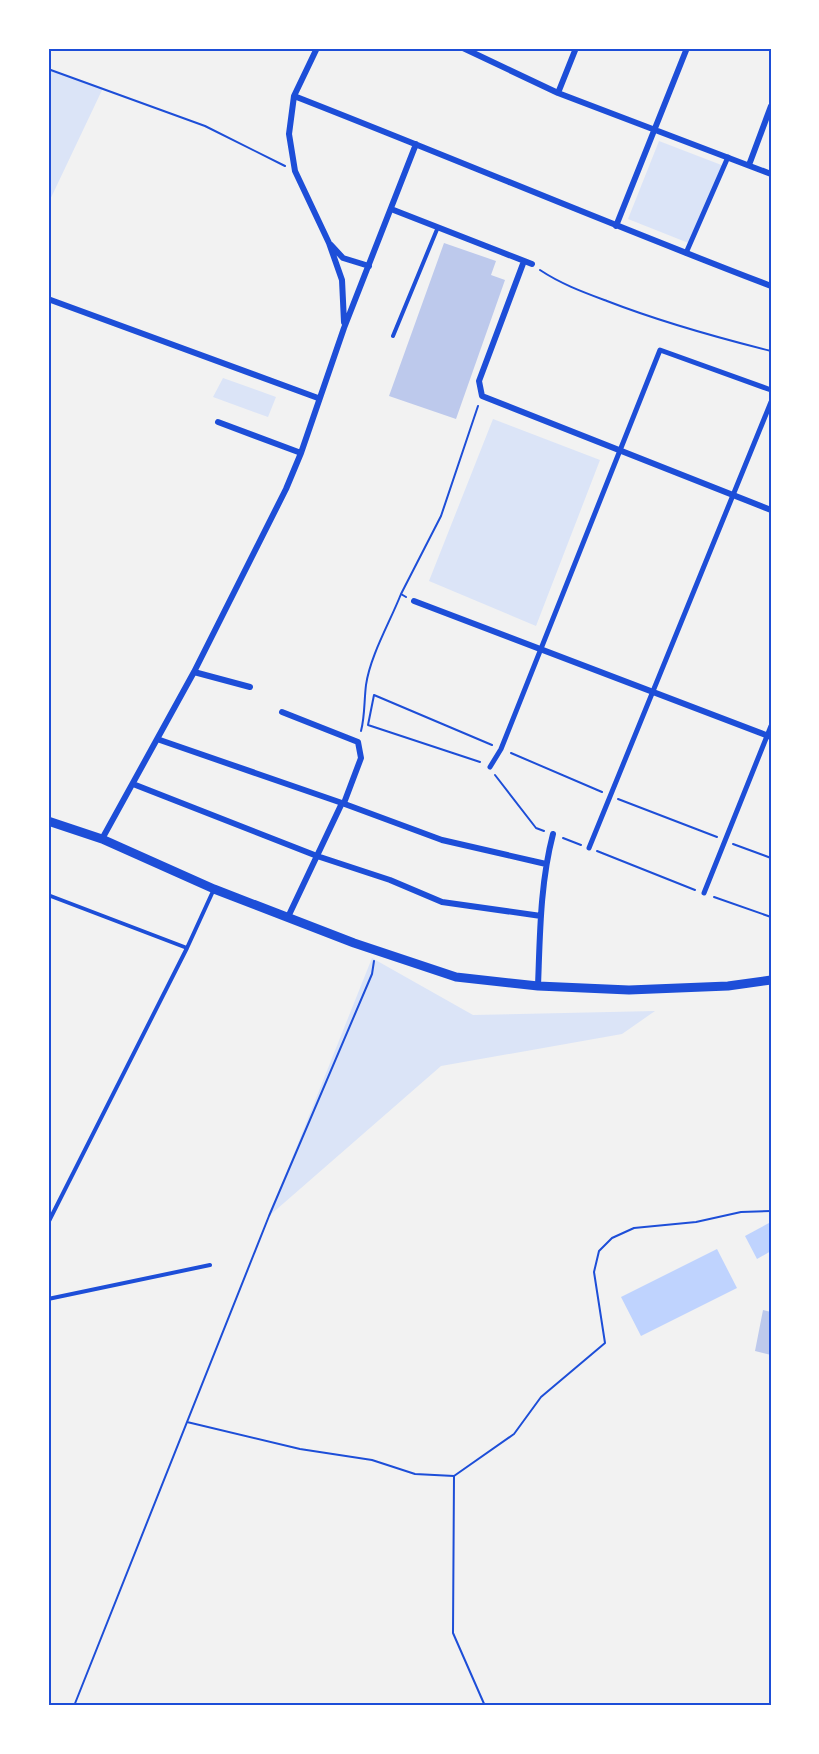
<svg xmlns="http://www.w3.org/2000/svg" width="819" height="1754" font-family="Commissioner,sans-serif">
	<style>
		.green { fill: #dbe4f7 }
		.water { fill: #bfd3fe }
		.building { fill: #bdc9ec }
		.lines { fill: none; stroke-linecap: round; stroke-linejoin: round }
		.path { stroke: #1d4ed8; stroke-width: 2 }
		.service { stroke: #1d4ed8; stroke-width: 4 }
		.pedestrian { stroke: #1d4ed8; stroke-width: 5 }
		.minor { stroke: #1d4ed8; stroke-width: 6 }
		.tertiary { stroke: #1d4ed8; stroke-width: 9 }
		.neatline { fill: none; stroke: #1d4ed8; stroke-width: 2 }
	</style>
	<rect width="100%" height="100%" fill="#f2f2f2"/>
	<path class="green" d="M48,69L103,88L48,204Z
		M659,141L724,166L691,244L628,219Z
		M223,378L276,397L268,417L213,397Z
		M493,419L600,460L536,626L429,581Z
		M372,958L473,1015L655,1011L622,1034L441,1066L269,1216Z"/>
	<path class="water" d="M769,1223L771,1227V1251L757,1259L745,1236Z
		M717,1249L737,1288L641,1336L621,1297Z"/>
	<path class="building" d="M444,243L496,261L491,275L505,280L456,419L389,396Z
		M763,1310L771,1312V1355L755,1351Z"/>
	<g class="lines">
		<path class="path" d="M48,69L205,126L285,166
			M540,270C561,284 583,292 607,301C661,322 715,337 771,351
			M406,597L401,594L441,516L478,406
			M361,731C365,716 364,701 366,685C370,656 390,622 401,594
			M511,753L602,792
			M480,762L368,725L374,695L492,745
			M495,775L536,828L544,831
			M618,799L717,837
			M563,838L581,845
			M733,844L771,858
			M597,851L695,890
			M714,897L771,917
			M187,1422L300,1449L372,1460L415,1474L454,1476L514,1434L541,1397L605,1343L594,1272L599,1251L612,1238L634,1228L696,1222L741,1212L771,1211
			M454,1476L453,1633L485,1706
			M74,1706L269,1216L372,974L374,961"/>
		<path class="service" d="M393,336L438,227
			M48,895L187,948
			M48,1223L187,948L214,889
			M48,1299L210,1265"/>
		<path class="pedestrian" d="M686,253L728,157
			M490,767L501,749L660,350L771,390
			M589,848L771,402
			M704,893L771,726"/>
		<path class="minor" d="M317,48L294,96L289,134L295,171L329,243L342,280L344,322
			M463,48L558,93L771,174
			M558,93L576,48
			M294,96C453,158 611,225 771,286
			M749,165L771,106
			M391,209L532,264
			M616,226L687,48
			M331,245L343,258L369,266
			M524,261L479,381L482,396L771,510
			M48,299L318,398
			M218,422L301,453
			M414,601L771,737
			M194,672L250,687
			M282,712L358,742L361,758L344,803
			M157,739L342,803L442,840L546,864
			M133,784L317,856L390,880L442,902L541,916
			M102,839L194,672L286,489L301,453L344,328L416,144
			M288,917L342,803
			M538,986C540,935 540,884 553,834"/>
		<path class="tertiary" d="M48,821L102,839L214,889L354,943L456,977L538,986L629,990L728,986L771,980"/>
	</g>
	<rect width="819" height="1754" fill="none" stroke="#ffffff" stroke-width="99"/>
	<rect x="50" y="50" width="720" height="1654" class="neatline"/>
</svg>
